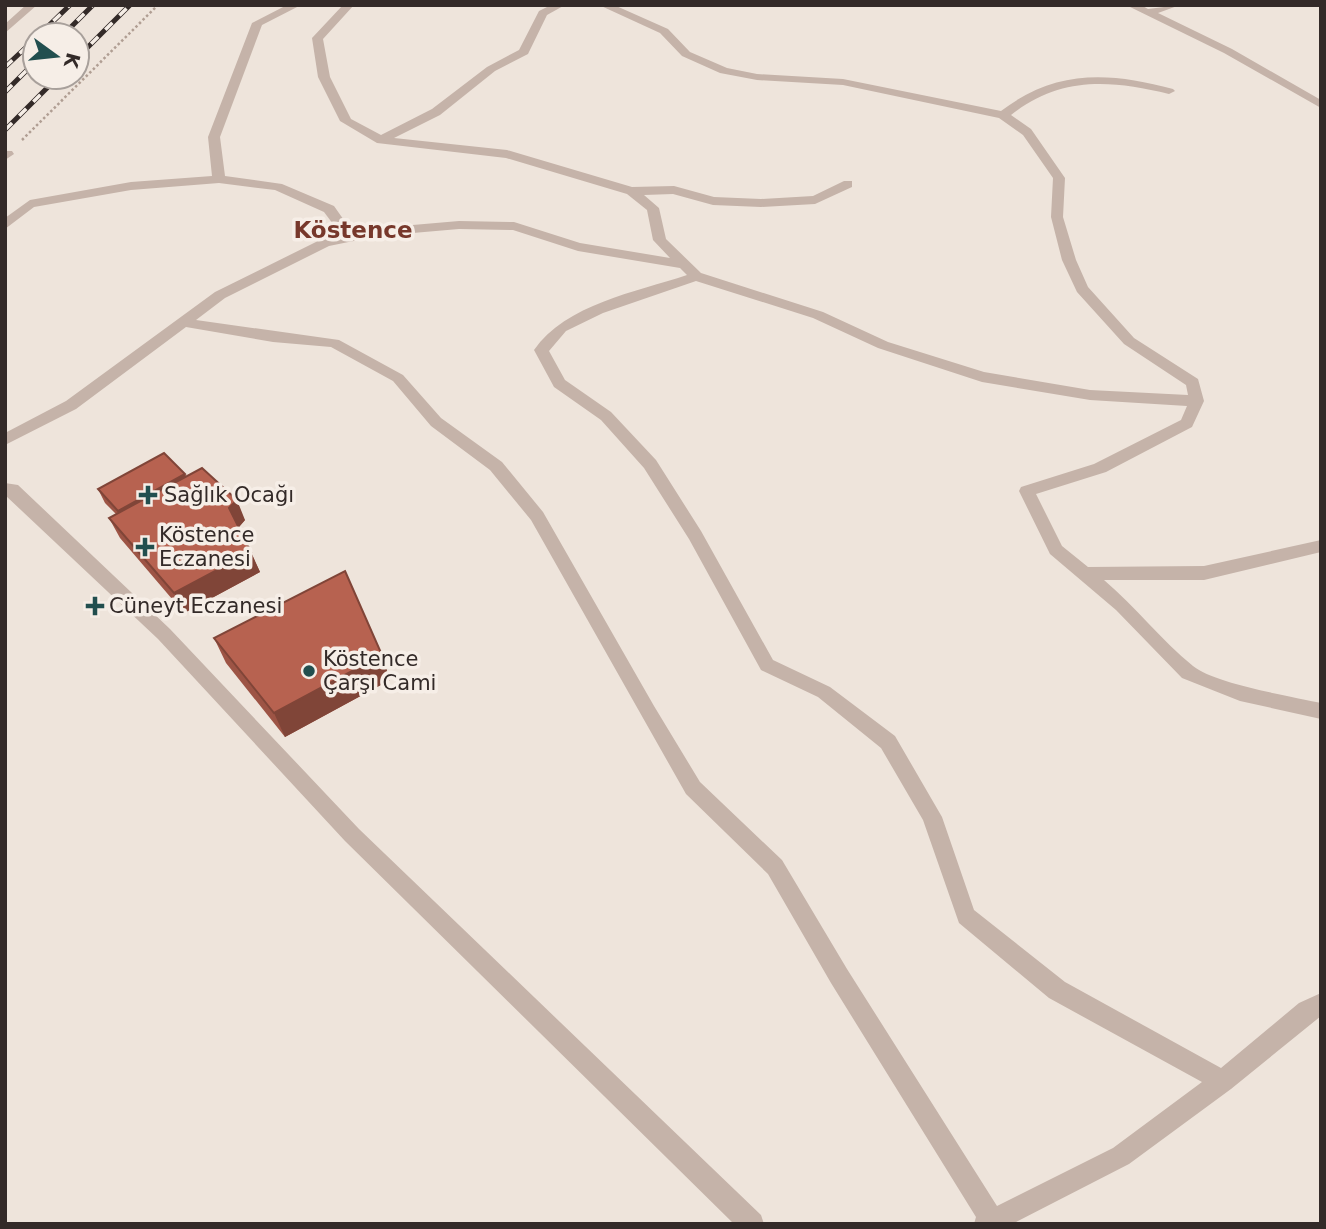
<svg xmlns="http://www.w3.org/2000/svg" width="1326" height="1229" font-family="'DejaVu Sans',sans-serif">
	<style>
		.lines { fill: none; stroke-linecap: round; stroke-linejoin: round }
		.path { stroke: #b09e93; stroke-width: 2.5; stroke-dasharray: 2.5 2.5; stroke-linecap: butt }
		.minor { fill: #c5b3a9; fill-rule: evenodd }
		.rail-casing { stroke: #332a28; stroke-width: 5 }
		.rail { stroke: #f6eee7; stroke-width: 3.5; stroke-dasharray: 10; stroke-linecap: butt }
		.wall { fill: #9d5445 }
		.shaded-wall { fill: #804538 }
		.building { fill: #b76250; stroke: #804538; stroke-width: 2 }
		.poi-dot { fill: #224f4f; stroke: #f6eee7; stroke-width: 2.5 }
		.labels { text-anchor: middle; stroke-width: 7; stroke-linejoin: round; paint-order: stroke }
		.poi-label { font-size: 21px; fill: #332a28; stroke: #f6eee7; text-anchor: start }
		.far-district-label { font-size: 23px; font-weight: bold; fill: #77382b; stroke: #f6eee7 }
	</style>
	<rect width="100%" height="100%" fill="#eee4db"/>
	<g class="lines">
		<path class="path" d="M22,140L158,5"/>
		<path class="minor" d="M26,5H37L5,33V24Z
			M287,5H301L262,25L220,137L225,176L282,184L334,206L353,233L378,228L459,221L514,222L580,243L670,258L653,240L647,210L627,194L506,158L377,143L340,121L318,77L312,38L343,5H354L323,39L330,77L351,119L381,135L432,109L487,67L519,50L539,11L551,5H565L547,15L528,54L495,71L440,115L394,138L507,150L632,187L674,186L714,197L761,199L813,196L844,181H852V187L815,204L761,207L713,205L673,194L644,195L659,208L666,239L701,273L823,312L888,342L984,372L1090,390L1188,395L1186,385L1124,344L1077,292L1062,260L1051,217L1053,178L1023,135L999,118L843,85L757,80L720,73L682,56L660,33L599,5H614L668,29L690,52L727,68L757,74L843,79L1001,111C1056,69 1109,72 1173,89L1175,91L1169,94C1110,80 1061,76 1011,115L1031,129L1065,178L1063,217L1076,260L1088,287L1134,338L1198,379L1204,401L1192,427L1106,472L1036,494L1062,546L1088,567L1204,566L1321,540V552L1204,580H1104C1136,607 1161,640 1193,666C1215,684 1290,696 1321,703V719L1240,701L1182,678L1116,610L1050,554L1019,491L1021,487L1094,464L1181,420L1187,406L1090,400L982,382L878,348L813,318L696,281L603,313L566,331L549,351L565,380L611,412L656,460L701,531L773,660L830,687L895,736L942,817L974,910L1065,982L1221,1068L1299,1003L1321,993V1016L1231,1089L1129,1164L1012,1224H974L976,1217L831,983L768,874L686,794L531,520L490,470L431,426L393,381L331,347L273,342L186,327L76,409L5,445V433L66,401L215,292L320,240L342,236L324,212L275,190L219,183L131,190L34,207L5,229V218L30,200L131,182L212,176L208,137L252,23ZM459,229L513,230L578,251L680,268L687,275C636,292 566,304 534,350L554,387L601,420L644,468L689,539L761,670L818,697L881,748L923,820L959,923L1049,998L1202,1082L1113,1148L997,1206L847,969L782,860L700,782L654,706L543,512L502,462L441,418L403,375L339,340L196,320L225,298L329,246L378,236Z
			M1126,5H1141L1148,9L1180,5L1158,13L1232,49L1321,100V108L1224,53Z
			M5,151H12L14,154L5,160Z
			M5,483L18,485L170,629L359,829L761,1215L764,1224H734L345,841L158,639L5,495Z"/>
		<g class="rail-casing">
			<path id="rail" d="M39,35L70,5
				M63,35L93,5
				M77,58L130,5
				M5,67L35,39
				M5,92L35,62
				M5,130L58,77"/>
		</g>
		<use href="#rail" class="rail"/>
	</g>
	<path class="wall" d="M185,474L186,477L245,520L239,527L260,572L184,613L120,538L109,518L116,514L105,503L98,489Z
		M214,638L390,680L285,737L226,663Z"/>
	<path class="shaded-wall" d="M185,474L191,488L125,525L118,511Z
		M237,500L245,520L238,528L229,508Z
		M251,552L260,572L184,613L174,593Z
		M382,655L390,680L285,737L274,713Z"/>
	<path class="building" d="M164,453L185,474L118,511L98,489Z
		M202,468L237,500L229,508L251,552L174,593L109,518Z
		M345,571L382,655L274,713L214,638Z"/>
	<g class="poi-dot">
		<path d="M144.5 484.5h7v7h7v7h-7v7h-7v-7h-7v-7h7z"/>
		<path d="M141.5 536.5h7v7h7v7h-7v7h-7v-7h-7v-7h7z"/>
		<path d="M91.5 595.5h7v7h7v7h-7v7h-7v-7h-7v-7h7z"/>
		<circle cx="309" cy="671" r="7"/>
	</g>
	<g class="labels">
		<g class="poi-label">
			<text x="164" y="502">Sağlık Ocağı</text>
			<text x="159" y="542">Köstence<tspan x="159" dy="24">Eczanesi</tspan></text>
			<text x="109" y="613">Cüneyt Eczanesi</text>
			<text x="323" y="666">Köstence<tspan x="323" dy="24">Çarşı Cami</tspan></text>
		</g>
		<g class="far-district-label">
			<text x="353" y="238">Köstence</text>
		</g>
	</g>
	<rect width="1326" height="1229" fill="none" stroke="#332a28" stroke-width="14"/>
	<g transform="translate(56 56) rotate(105)"><circle r="33" fill="#f6eee7" stroke="#a8a09b" stroke-width="2"/>
	<path d="M0-5L12 26L0 18L-12 26Z" fill="#224f4f"/>
	<text y="-10" font-size="19" font-weight="bold" text-anchor="middle" fill="#332a28">K</text>
	</g>
</svg>
